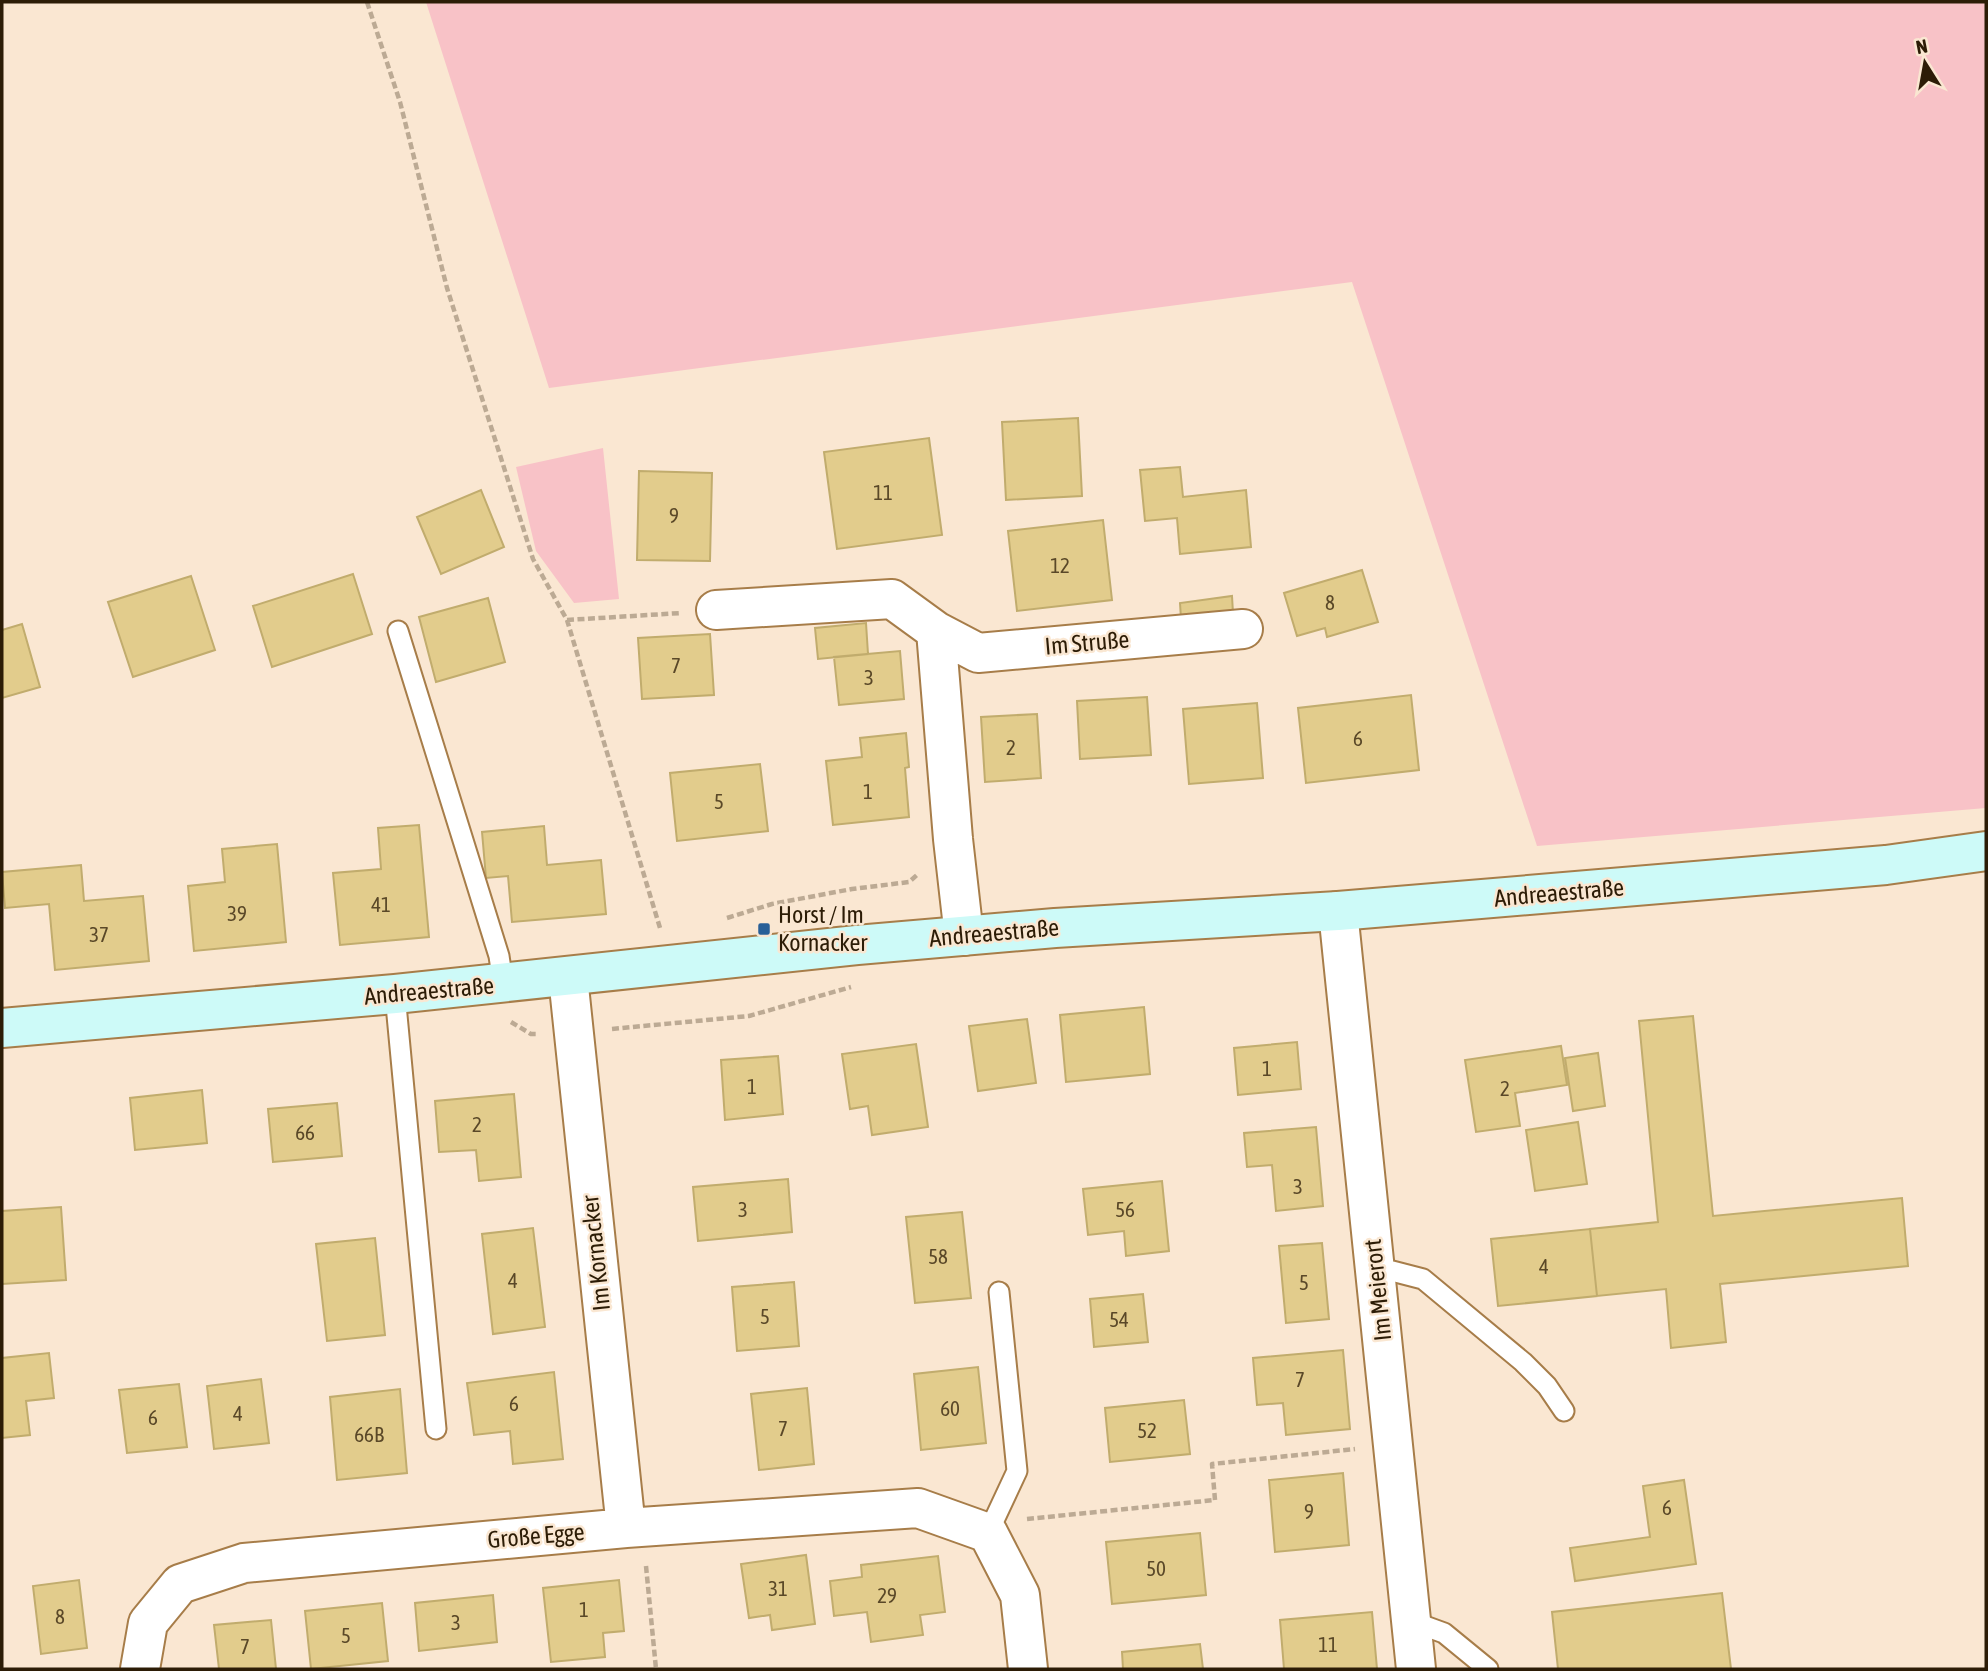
<svg xmlns="http://www.w3.org/2000/svg" width="1988" height="1671" font-family="'Asap Condensed',sans-serif">
	<style>
		.green { fill: #f8c2c7 }
		.building { fill: #e2cc8c; stroke: #c1ac6d; stroke-width: 2 }
		.lines { fill: none; stroke-linecap: round; stroke-linejoin: round }
		.lane-casing { stroke: #a77d49; stroke-width: 23 }
		.street-casing { stroke: #a77d49; stroke-width: 42 }
		.secondary-casing { stroke: #a77d49; stroke-width: 42 }
		.path { stroke: #bcaa94; stroke-width: 4.5; stroke-dasharray: 7 3.5; stroke-linecap: butt }
		.lane { stroke: #fff; stroke-width: 19 }
		.street { stroke: #fff; stroke-width: 38 }
		.secondary { stroke: #cdfaf8; stroke-width: 38 }
		.poi-dot { fill: #285f97; stroke: #fae7d2; stroke-width: 2.5 }
		.labels { text-anchor: middle; stroke-width: 5; stroke-linejoin: round; paint-order: stroke }
		.number-label { font-size: 21px; fill: #5a4828 }
		.street-label { font-size: 24px; fill: #2c1c06; stroke: #fae7d2 }
		.poi-label { font-size: 24px; fill: #2c1c06; stroke: #fae7d2; text-anchor: start }
	</style>
	<rect width="100%" height="100%" fill="#fae7d2"/>
	<path class="green" d="M426,2H1986V808L1537,846L1352,282L549,388Z
		M603,448L619,599L574,603L536,551L516,467Z"/>
	<path class="building" d="M1078,418L1082,496L1006,500L1002,422Z
		M929,438L942,535L837,549L824,452Z
		M1180,467L1183,497L1246,490L1251,547L1180,554L1177,518L1145,521L1140,470Z
		M639,471L712,473L710,561L637,560Z
		M481,490L504,547L441,574L417,517Z
		M1103,520L1112,600L1017,611L1008,531Z
		M1362,570L1378,622L1327,637L1325,628L1297,636L1284,593Z
		M353,574L372,634L272,667L253,606Z
		M191,576L215,650L133,677L108,602Z
		M1232,596L1233,613L1181,619L1180,603Z
		M488,598L505,662L436,682L419,617Z
		M866,623L868,654L818,659L815,628Z
		M22,624L40,687L2,698V630Z
		M710,634L714,695L642,699L638,638Z
		M900,651L904,699L839,705L834,657Z
		M1411,695L1419,770L1306,783L1298,708Z
		M1147,697L1151,755L1080,759L1077,701Z
		M1257,703L1263,778L1189,784L1183,709Z
		M1037,714L1041,778L985,782L981,717Z
		M906,733L909,767L905,768L909,817L833,825L826,761L862,757L860,738Z
		M760,764L768,831L677,841L670,773Z
		M419,825L429,937L340,945L333,873L381,869L378,828Z
		M544,826L547,865L601,860L606,914L512,922L508,876L486,878L482,832Z
		M277,844L286,942L194,951L188,886L225,882L222,849Z
		M81,865L84,901L143,896L149,961L55,970L49,904L5,908L2,872Z
		M1144,1007L1150,1074L1066,1082L1060,1015Z
		M1693,1016L1713,1216L1902,1198L1908,1266L1720,1284L1726,1342L1671,1348L1666,1289L1597,1296L1590,1229L1658,1222L1639,1021Z
		M1027,1019L1036,1083L978,1091L969,1026Z
		M1297,1042L1301,1089L1238,1095L1234,1048Z
		M916,1044L928,1127L872,1135L868,1106L850,1109L842,1054Z
		M1561,1046L1567,1085L1515,1093L1520,1126L1476,1132L1465,1060Z
		M1598,1053L1605,1106L1573,1111L1565,1058Z
		M778,1056L783,1114L725,1120L721,1060Z
		M202,1090L207,1143L135,1150L130,1098Z
		M514,1094L521,1177L479,1181L476,1150L439,1152L435,1101Z
		M337,1103L342,1156L273,1162L268,1109Z
		M1578,1122L1587,1184L1535,1191L1526,1130Z
		M1316,1127L1323,1206L1276,1211L1272,1165L1247,1167L1244,1133Z
		M788,1179L792,1232L698,1241L693,1187Z
		M1162,1181L1169,1251L1126,1256L1124,1231L1088,1235L1083,1189Z
		M61,1207L66,1280L2,1284V1211Z
		M962,1212L971,1298L915,1303L906,1217Z
		M533,1228L545,1327L493,1334L482,1234Z
		M1590,1229L1597,1296L1498,1306L1491,1239Z
		M375,1238L385,1335L327,1341L316,1244Z
		M1322,1243L1329,1319L1286,1323L1279,1246Z
		M794,1282L799,1346L737,1351L732,1287Z
		M1143,1294L1148,1342L1094,1347L1090,1299Z
		M1343,1350L1350,1429L1286,1435L1283,1403L1257,1405L1253,1358Z
		M49,1353L54,1398L26,1401L30,1435L2,1438V1358Z
		M978,1367L986,1443L921,1450L914,1374Z
		M554,1372L563,1459L513,1464L510,1431L474,1435L467,1383Z
		M261,1379L269,1443L214,1449L207,1386Z
		M179,1384L187,1447L127,1453L119,1390Z
		M807,1388L814,1464L759,1470L751,1394Z
		M400,1389L407,1473L337,1480L330,1397Z
		M1184,1400L1190,1454L1110,1462L1105,1408Z
		M1343,1473L1349,1545L1275,1552L1269,1480Z
		M1684,1480L1696,1564L1575,1581L1570,1548L1650,1537L1643,1486Z
		M1200,1533L1206,1595L1112,1604L1106,1542Z
		M806,1555L815,1624L772,1630L770,1615L749,1618L741,1564Z
		M938,1556L945,1612L920,1615L923,1635L871,1642L867,1612L834,1616L830,1581L862,1577L861,1565Z
		M79,1580L87,1648L41,1654L33,1586Z
		M619,1580L624,1631L603,1633L605,1657L551,1662L543,1588Z
		M1722,1593L1731,1669H1558L1552,1612Z
		M493,1595L497,1642L419,1651L415,1603Z
		M382,1603L388,1661L311,1669L305,1611Z
		M1372,1612L1377,1669H1284L1280,1620Z
		M271,1620L276,1669H219L214,1625Z
		M1200,1644L1203,1669H1123L1122,1652Z"/>
	<g class="lines">
		<g class="lane-casing">
			<path id="lane" d="M398,631L499,956L503,983
				M395,994L436,1429
				M1376,1274L1392,1271L1423,1279L1523,1362L1547,1386L1564,1411
				M988,1533L1017,1471L999,1292
				M1411,1621L1444,1633L1488,1669"/>
		</g>
		<g class="street-casing">
			<path id="street" d="M716,610L892,599L936,631L978,653L1243,629
				M936,631L953,839L964,936
				M1338,911L1416,1669
				M568,977L626,1528
				M140,1669L148,1623L180,1584L244,1563L626,1528L918,1508L988,1533L1020,1595L1028,1669"/>
		</g>
		<g class="secondary-casing">
			<path id="secondary" d="M2,1028L395,994L857,945L1055,928L1338,911L1886,865L1986,851"/>
		</g>
		<path class="path" d="M367,2L400,102L447,288L533,559L567,620L660,928
			M567,620L681,613
			M727,918L772,904L852,889L909,882L918,874
			M511,1022L531,1034H537
			M612,1029L749,1016L851,987
			M1027,1519L1215,1500L1212,1464L1355,1449
			M646,1566L656,1669"/>
		<use href="#lane" class="lane"/>
		<use href="#street" class="street"/>
		<use href="#secondary" class="secondary"/>
	</g>
	<rect class="poi-dot" x="757" y="922" width="14" height="14" rx="3.5"/>
	<g class="labels">
		<g class="number-label">
			<text x="883" y="500">11</text>
			<text x="674" y="523">9</text>
			<text x="1060" y="573">12</text>
			<text x="1330" y="610">8</text>
			<text x="676" y="673">7</text>
			<text x="869" y="685">3</text>
			<text x="1358" y="746">6</text>
			<text x="1011" y="755">2</text>
			<text x="868" y="799">1</text>
			<text x="719" y="809">5</text>
			<text x="381" y="912">41</text>
			<text x="237" y="921">39</text>
			<text x="99" y="942">37</text>
			<text x="1267" y="1076">1</text>
			<text x="752" y="1094">1</text>
			<text x="1505" y="1096">2</text>
			<text x="477" y="1132">2</text>
			<text x="305" y="1140">66</text>
			<text x="1298" y="1194">3</text>
			<text x="743" y="1217">3</text>
			<text x="1125" y="1217">56</text>
			<text x="938" y="1264">58</text>
			<text x="1544" y="1274">4</text>
			<text x="513" y="1288">4</text>
			<text x="1304" y="1290">5</text>
			<text x="765" y="1324">5</text>
			<text x="1119" y="1327">54</text>
			<text x="1300" y="1387">7</text>
			<text x="514" y="1411">6</text>
			<text x="950" y="1416">60</text>
			<text x="238" y="1421">4</text>
			<text x="153" y="1425">6</text>
			<text x="783" y="1436">7</text>
			<text x="1147" y="1438">52</text>
			<text x="369" y="1442">66B</text>
			<text x="1667" y="1515">6</text>
			<text x="1309" y="1519">9</text>
			<text x="1156" y="1576">50</text>
			<text x="778" y="1596">31</text>
			<text x="887" y="1603">29</text>
			<text x="584" y="1617">1</text>
			<text x="60" y="1624">8</text>
			<text x="456" y="1630">3</text>
			<text x="346" y="1643">5</text>
			<text x="1328" y="1652">11</text>
			<text x="245" y="1654">7</text>
		</g>
		<g class="street-label">
			<text transform="translate(1087 643) rotate(-5)" y="8">Im Struße</text>
			<text transform="translate(1559 893) rotate(-5)" y="8">Andreaestraße</text>
			<text transform="translate(994 933) rotate(-5)" y="8">Andreaestraße</text>
			<text transform="translate(429 991) rotate(-5)" y="8">Andreaestraße</text>
			<text transform="translate(596 1253) rotate(-96)" y="8">Im Kornacker</text>
			<text transform="translate(1378 1290) rotate(-96)" y="8">Im Meierort</text>
			<text transform="translate(536 1536) rotate(-5)" y="8">Große Egge</text>
		</g>
		<g class="poi-label">
			<text x="778" y="923">Horst / Im<tspan x="778" dy="28">Kornacker</tspan></text>
		</g>
	</g>
	<rect width="1988" height="1671" fill="none" stroke="#2c1c06" stroke-width="7"/>
	<g transform="translate(1925 63) rotate(349)" stroke="#fae7d2" stroke-width="5" paint-order="stroke">
	<path d="M0-5L12 26L0 18L-12 26Z" fill="#2c1c06"/>
	<text y="-10" font-size="19" font-weight="bold" text-anchor="middle" fill="#2c1c06">N</text>
	</g>
</svg>
